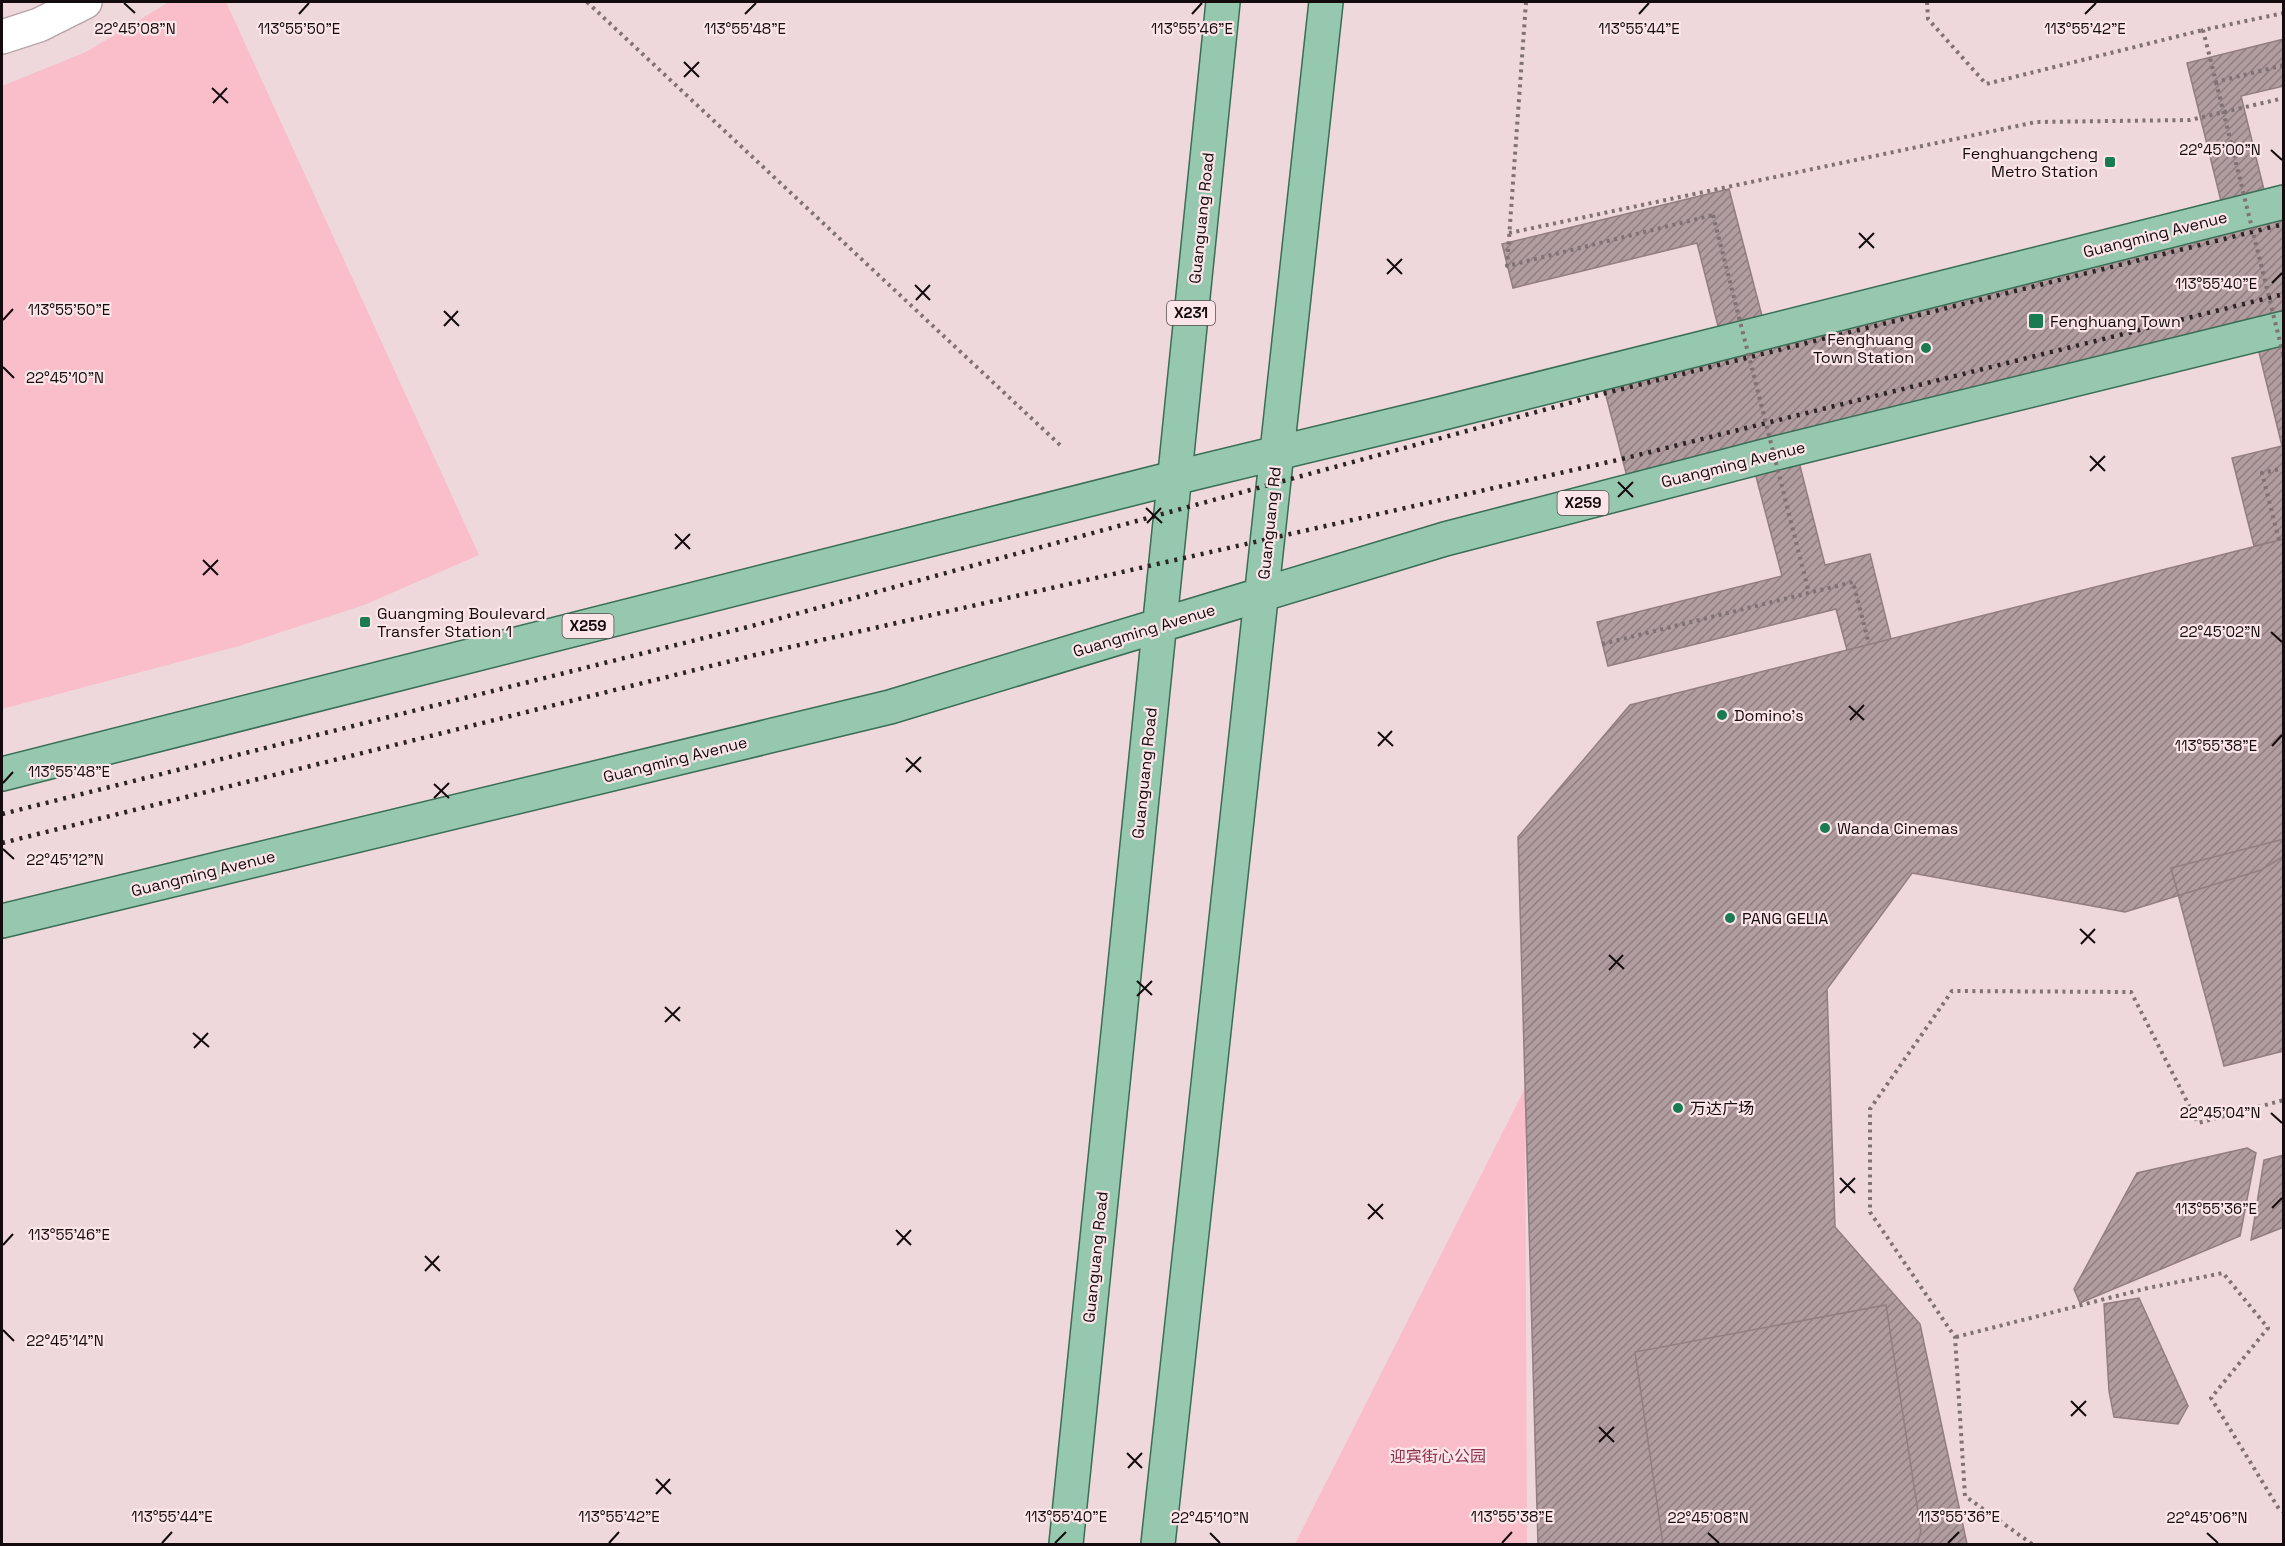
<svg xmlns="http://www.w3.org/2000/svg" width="2285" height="1546" font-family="'Space Grotesk','Noto Sans SC',sans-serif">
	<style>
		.green { fill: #f9bec9 }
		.building { fill: url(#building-hatch); stroke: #927d81; stroke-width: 1.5 }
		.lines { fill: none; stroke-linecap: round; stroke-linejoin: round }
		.minor-casing { stroke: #b9a4a8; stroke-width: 36 }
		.primary-casing { stroke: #3b6d54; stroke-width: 36 }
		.path { stroke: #807174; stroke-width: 4; stroke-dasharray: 3 4.5; stroke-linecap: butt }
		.minor { stroke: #fff; stroke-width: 33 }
		.primary { stroke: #96c7af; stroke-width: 33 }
		.rail { stroke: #2d2325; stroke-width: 4.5; stroke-dasharray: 3 6; stroke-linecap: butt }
		.path-bridge { stroke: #807174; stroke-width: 4; stroke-dasharray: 3 4.5; stroke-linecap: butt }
		.ticks { fill: none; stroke: #130b0d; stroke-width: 2 }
		.poi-dot { fill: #1a7b53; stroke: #fce5e9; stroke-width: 2 }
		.labels { text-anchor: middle; stroke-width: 4.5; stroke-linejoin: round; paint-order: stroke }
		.shield { fill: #fce5e9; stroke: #594c4f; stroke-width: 1.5 }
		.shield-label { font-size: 15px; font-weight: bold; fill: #130b0d }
		.poi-label { font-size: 16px; fill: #130b0d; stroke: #fce5e9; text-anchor: start }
		.street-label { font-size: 16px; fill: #130b0d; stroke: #fce5e9 }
		.park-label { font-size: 16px; fill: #8b2f4a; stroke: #fce5e9 }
		.ticks-label { font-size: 15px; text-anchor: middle; fill: #130b0d; stroke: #fce5e9; stroke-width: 4.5; stroke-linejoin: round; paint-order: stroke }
	</style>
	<defs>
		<pattern id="building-hatch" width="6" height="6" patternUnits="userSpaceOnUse" patternTransform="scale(1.5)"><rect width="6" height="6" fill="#b19ca0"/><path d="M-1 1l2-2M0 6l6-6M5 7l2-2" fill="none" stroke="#8f7d81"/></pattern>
	</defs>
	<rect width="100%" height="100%" fill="#eed8dc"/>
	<path class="green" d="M169,2H226L479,555L364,605L239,646L2,709V86L86,52Z
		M1525,1088L1527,1544H1295Z"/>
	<path class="building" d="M2284,39V86L2241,96L2265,194L2284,189V539L2254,546L2232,458L2282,446L2255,336L1796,450L1825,565L1870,554L1891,639L1847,650L1836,609L1608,666L1597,622L1782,576L1752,461L1631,492L1597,361L1719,330L1697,243L1513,288L1502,244L1729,189L1763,320L2222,205L2187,63Z
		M2284,539V856L2261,870L2125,912L1912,873L1827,989L1835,1227L1920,1324L1967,1544H1538L1518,837L1630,705Z
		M2284,839V1051L2224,1066L2171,868Z
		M2247,1148L2256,1153L2240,1236L2080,1303L2074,1289L2137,1173Z
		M2284,1155V1227L2251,1240L2264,1160Z
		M2139,1298L2188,1406L2178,1424L2114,1417L2109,1391L2104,1304Z
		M1886,1305L1921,1531L1917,1544H1663L1635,1352Z"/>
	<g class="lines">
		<g class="minor-casing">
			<path id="minor" d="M2,37L39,25L85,2"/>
		</g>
		<g class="primary-casing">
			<path id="primary" d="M2,774L1174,478L1435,415L2284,202
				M2,921L890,707L1445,539L1780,452L2284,328
				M1066,1544L1223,2
				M1158,1544L1326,2"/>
		</g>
		<path class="path" d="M587,2L1060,445
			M1526,2L1507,266L1713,215
			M1927,2L1928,19L1986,84L2203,30
			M2284,13L2203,30L2216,82L2284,65
			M1509,233L2036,122L2190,120L2284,98
			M2279,540L2262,473L2284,468
			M1602,644L1853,582L1869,644
			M1956,1337L2148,1288L2223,1273L2268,1328L2211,1398L2279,1509L2284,1512
			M2032,1544L1965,1496L1955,1337L1870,1212V1109L1952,991L2131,992L2198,1123L2284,1100"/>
		<use href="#minor" class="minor"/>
		<use href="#primary" class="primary"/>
		<path class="rail" d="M2,814L748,627L1606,393L2284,224
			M2,843L755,655L1622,459L2284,294"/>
		<path class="path-bridge" d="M2216,82L2284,358
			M1713,215L1809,593"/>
	</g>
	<path class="ticks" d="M124,3L135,13M299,14L309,3M745,14L756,3M1192,14L1202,3M1639,14L1649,3M2085,14L2096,3M684,62L699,77M684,77L699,62M212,88L228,103M213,103L227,88M2271,150L2282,160M1859,233L1874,248M1859,248L1874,233M1387,259L1402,274M1387,274L1402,259M2272,283L2282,273M915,285L930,300M916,300L930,285M444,311L459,326M3,320L13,309M444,326L458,311M3,367L14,378M2090,456L2105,471M2090,471L2105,456M1618,482L1633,497M1618,497L1633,482M1146,508L1162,523M1147,523L1161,508M675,534L690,549M675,549L690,534M203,560L218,575M203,575L218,560M2271,632L2282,642M1849,706L1864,720M1850,720L1864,705M1378,732L1393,746M1378,746L1392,731M2272,746L2282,735M906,758L921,772M906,772L921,757M3,783L13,772M434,784L449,798M434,798L449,783M3,849L14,859M2080,929L2095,943M2081,944L2095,929M1609,955L1624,969M1609,970L1623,955M1137,981L1152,995M1137,996L1152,981M665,1007L680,1021M665,1022L680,1007M193,1033L209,1047M194,1048L208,1033M2271,1113L2282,1123M1840,1178L1855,1193M1840,1193L1855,1178M1368,1204L1383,1219M2272,1208L2282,1198M1368,1219L1383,1204M896,1230L911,1245M3,1245L13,1234M897,1245L911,1230M425,1256L440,1271M425,1271L439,1256M3,1330L14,1341M2071,1401L2086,1416M2071,1416L2086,1401M1599,1427L1614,1442M1599,1442L1614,1427M1127,1453L1142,1468M1128,1468L1142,1453M656,1479L671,1494M656,1494L670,1479M1210,1533L1220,1543M1708,1533L1719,1543M2207,1533L2218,1543M162,1543L172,1532M609,1543L619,1532M1055,1543L1066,1532M1502,1543L1512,1532M1948,1543L1959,1532"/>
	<g class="poi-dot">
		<rect x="2104" y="156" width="12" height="12" rx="3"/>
		<rect x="2028" y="313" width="16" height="16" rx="3"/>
		<circle cx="1926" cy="348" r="6"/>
		<rect x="359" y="616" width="12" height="12" rx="3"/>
		<circle cx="1722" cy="715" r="6"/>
		<circle cx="1825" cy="828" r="6"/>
		<circle cx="1730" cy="918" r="6"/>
		<circle cx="1678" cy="1108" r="6"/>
	</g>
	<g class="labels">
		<g class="shield">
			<rect x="1167" y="301" width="48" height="24" rx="4.5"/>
			<rect x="1557.5" y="491" width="51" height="24" rx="4.5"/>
			<rect x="562.5" y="614" width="51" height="24" rx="4.5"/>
		</g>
		<g class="shield-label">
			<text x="1191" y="318">X231</text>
			<text x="1583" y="508">X259</text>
			<text x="588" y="631">X259</text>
		</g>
		<g class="poi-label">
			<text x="2098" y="159" text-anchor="end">Fenghuangcheng<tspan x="2098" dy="18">Metro Station</tspan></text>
			<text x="2050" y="327">Fenghuang Town</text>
			<text x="1914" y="345" text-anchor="end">Fenghuang<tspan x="1914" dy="18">Town Station</tspan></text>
			<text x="377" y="619">Guangming Boulevard<tspan x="377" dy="18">Transfer Station 1</tspan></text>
			<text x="1734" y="721">Domino's</text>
			<text x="1837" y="834">Wanda Cinemas</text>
			<text x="1742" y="924">PANG GELIA</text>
			<text x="1690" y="1114">万达广场</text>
		</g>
		<g class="street-label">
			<text transform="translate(1201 218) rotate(-84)" y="6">Guanguang Road</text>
			<text transform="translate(2155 234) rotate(-14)" y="6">Guangming Avenue</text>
			<text transform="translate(1733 464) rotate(-14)" y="6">Guangming Avenue</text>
			<text transform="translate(1269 523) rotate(-84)" y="6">Guanguang Rd</text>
			<text transform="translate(1144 630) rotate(-17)" y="6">Guangming Avenue</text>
			<text transform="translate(675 759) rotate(-14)" y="6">Guangming Avenue</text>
			<text transform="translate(1144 773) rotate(-84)" y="6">Guanguang Road</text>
			<text transform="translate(203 873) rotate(-14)" y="6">Guangming Avenue</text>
			<text transform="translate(1095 1257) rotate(-84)" y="6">Guanguang Road</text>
		</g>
		<g class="park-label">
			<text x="1438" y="1462">迎宾街心公园</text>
		</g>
	</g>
	<g class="ticks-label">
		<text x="135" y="34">22°45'08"N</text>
		<text x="299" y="34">113°55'50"E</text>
		<text x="745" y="34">113°55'48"E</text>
		<text x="1192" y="34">113°55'46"E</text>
		<text x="1639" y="34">113°55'44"E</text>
		<text x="2085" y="34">113°55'42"E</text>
		<text x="2220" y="155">22°45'00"N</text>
		<text x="2216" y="289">113°55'40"E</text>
		<text x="69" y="315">113°55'50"E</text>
		<text x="65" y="383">22°45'10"N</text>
		<text x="2220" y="637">22°45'02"N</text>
		<text x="2216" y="751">113°55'38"E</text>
		<text x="69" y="777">113°55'48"E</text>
		<text x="65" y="865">22°45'12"N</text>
		<text x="2220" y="1118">22°45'04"N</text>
		<text x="2216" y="1214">113°55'36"E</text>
		<text x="69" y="1240">113°55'46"E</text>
		<text x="65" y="1346">22°45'14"N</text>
		<text x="172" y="1522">113°55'44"E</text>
		<text x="619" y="1522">113°55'42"E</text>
		<text x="1066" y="1522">113°55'40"E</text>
		<text x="1512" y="1522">113°55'38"E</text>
		<text x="1959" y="1522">113°55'36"E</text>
		<text x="1210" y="1523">22°45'10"N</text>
		<text x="1708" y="1523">22°45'08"N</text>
		<text x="2207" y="1523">22°45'06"N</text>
	</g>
	<rect width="2285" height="1546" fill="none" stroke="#130b0d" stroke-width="6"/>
</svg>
